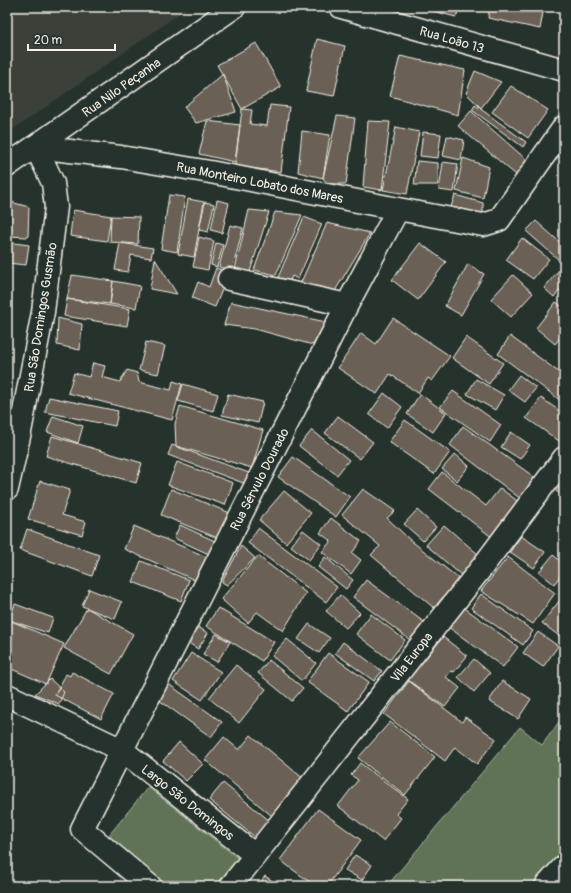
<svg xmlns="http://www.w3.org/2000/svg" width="571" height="893" font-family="Pangolin,sans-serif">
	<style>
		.built { fill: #3a4039 }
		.green { fill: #607356; stroke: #aab29f }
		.building { fill: #6a6054; stroke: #f4f1e8 }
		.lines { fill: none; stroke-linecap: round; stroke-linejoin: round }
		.minor-casing { stroke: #f4f1e8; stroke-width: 25 }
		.secondary-casing { stroke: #f4f1e8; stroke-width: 25 }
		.minor { stroke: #26332d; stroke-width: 22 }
		.secondary { stroke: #26332d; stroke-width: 22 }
		.labels { text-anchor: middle; stroke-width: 4; stroke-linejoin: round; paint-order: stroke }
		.street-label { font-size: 13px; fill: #f4f1e8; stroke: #26332d }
	</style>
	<rect width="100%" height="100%" fill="#26332d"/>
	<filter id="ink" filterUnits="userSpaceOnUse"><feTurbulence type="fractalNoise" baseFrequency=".025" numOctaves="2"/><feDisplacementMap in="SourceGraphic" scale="8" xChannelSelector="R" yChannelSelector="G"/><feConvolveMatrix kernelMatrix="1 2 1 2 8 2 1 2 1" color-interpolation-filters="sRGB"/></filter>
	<g filter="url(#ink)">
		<path class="built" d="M7,7H189L7,134Z"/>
		<path class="green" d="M564,715V863L541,886H387L520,727L542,745Z
			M148,787L240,860L218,886H164L106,839Z"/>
		<path class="building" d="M418,7H460L456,17Z
			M490,7H544L540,29L488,18Z
			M317,39L345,46L334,96L306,91Z
			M256,43L281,87L242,109L217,65Z
			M400,56L465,70L458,115L390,96Z
			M475,71L501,82L481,108L466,93Z
			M223,74L236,112L196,123L184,107Z
			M511,86L548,110L528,138L492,112Z
			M270,105L289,107L281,172L235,166L242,109L252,110L250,124L267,126Z
			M475,105L526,142L523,147L472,110Z
			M471,111L528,161L516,175L458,126Z
			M337,116L355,118L346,184H328L323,178Z
			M207,121L240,125L235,162L199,154Z
			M368,121L390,122L382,190L363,187Z
			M396,127L419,132L407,194L383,190Z
			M302,131L330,135L323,178L298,172Z
			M423,132L441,134L438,158L420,156Z
			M447,136L464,140L461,160L443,156Z
			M463,158L489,167L483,198L456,191Z
			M417,161L438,163V185H414Z
			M443,162L458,164L454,192L439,190Z
			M169,195L185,197L177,252L161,249Z
			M455,195L483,203V216L451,207Z
			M188,199L204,202L194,257L178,254Z
			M217,200L229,203L222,233L211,230Z
			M7,201L29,207L28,237L7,236Z
			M205,202L214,204L208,232L199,230Z
			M73,210L111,216L107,241L70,236Z
			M249,210L269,212L249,275L235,269Z
			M275,212L302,215L276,275L254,270Z
			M111,216L139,217L138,244L110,242Z
			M304,217L322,224L298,279L292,276L287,288L276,282Z
			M536,221L564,246V254L559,260L526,231Z
			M327,223L370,233L332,296L298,289Z
			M230,225L243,228L232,271L219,267Z
			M199,237L214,241L208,270L193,267Z
			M522,238L549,259L533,279L506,260Z
			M7,242L29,245L26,265L7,263Z
			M120,243L153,248L151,258L131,255L128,272L115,270Z
			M216,243L223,245L217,267L211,265Z
			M420,243L446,262L418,300L392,280Z
			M155,259L177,294L150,289Z
			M468,264L484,274L461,315L445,306Z
			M564,264V285L554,297L544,288Z
			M216,268L229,273L215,307L192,298L198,282L209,287Z
			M72,275L113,281L110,304L67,299Z
			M513,275L533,293L511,317L491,299Z
			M113,281L140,286L136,308L110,304Z
			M67,299L130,309L127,326L64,316Z
			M231,302L326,322L313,345L255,329L224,325Z
			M556,302L564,308V333L555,344L536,328Z
			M58,318L82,324L80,350L57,345Z
			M393,318L450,356L432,381L428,378L418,393L390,374L377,394L338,368L361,333L376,344Z
			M510,336L564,376V403L498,354Z
			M466,337L503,363L489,384L452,358Z
			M146,342L165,346L158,374L139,370Z
			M564,345V355L559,351Z
			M93,363L105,366L102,377L120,382L127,370L137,373L139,382L171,390L173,381L182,384L172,420L68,393L74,373L89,377Z
			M519,375L536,388L525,402L508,390Z
			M476,379L504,395L495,410L467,394Z
			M183,384L218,394L213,411L178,401Z
			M453,391L501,425L490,442L440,407Z
			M384,393L402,407L387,428L369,414Z
			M228,394L263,402L258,423L222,415Z
			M420,394L446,413L433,432L407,414Z
			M49,397L118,411L115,426L45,412Z
			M541,398L564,414V441L562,443L526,418Z
			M180,406L263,430L252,468L176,446L175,424Z
			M53,416L83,426L78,443L47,432Z
			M338,416L373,442L360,459L325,433Z
			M405,420L450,452L434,474L389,442Z
			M463,426L537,479L521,499L450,445Z
			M312,430L349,460L337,475L299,446Z
			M511,432L530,445L520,459L501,447Z
			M52,436L142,463L136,483L46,456Z
			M172,445L249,473L246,484L168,455Z
			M455,454L469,466L457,481L442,469Z
			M293,457L350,497L336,517L278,477Z
			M177,462L233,483L225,505L168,485Z
			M442,472L486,506L500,488L520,503L493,538L429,489Z
			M564,480V497L556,491Z
			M40,481L70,490L62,515L86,522L82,535L28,519Z
			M171,489L230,513L220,539L161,515Z
			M363,489L395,511L387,518L409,539L463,582L449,603L443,597L434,608L371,555L380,546L342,515Z
			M284,491L311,513L286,543L259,520Z
			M417,510L436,527L423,541L404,524Z
			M331,518L361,541L352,553L361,560L351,574L322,552L331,541L320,533Z
			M180,525L217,542L211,555L174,538Z
			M444,525L479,555L461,575L426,545Z
			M134,526L207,557L197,581L124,549Z
			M258,528L337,587L326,602L248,543Z
			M27,529L99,555L92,576L20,550Z
			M303,530L321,544L309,560L291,546Z
			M521,536L545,552L534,568L510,552Z
			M241,546L255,558L227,585L222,582Z
			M553,555L564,564V571L554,584L539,572Z
			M258,556L306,593L283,631L257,612L248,623L221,599Z
			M325,557L353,580L346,589L318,567Z
			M508,557L555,593L533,624L481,591Z
			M141,561L189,580L181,601L133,582Z
			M366,580L428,625L414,643L353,597Z
			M89,589L122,602L115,619L82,606Z
			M481,594L533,631L523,645L471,608Z
			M340,595L360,613L346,628L326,611Z
			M564,595V638L563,639L542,623Z
			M15,604L53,618L48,633L9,620Z
			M462,606L518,647L503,667L447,626Z
			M87,608L133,634L111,674L64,648Z
			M218,608L274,642L262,661L206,626Z
			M371,614L405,640L390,660L356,634Z
			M7,619L64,644L46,684L7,667Z
			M309,624L330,638L319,653L298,639Z
			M196,626L208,633L198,649L187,642Z
			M538,632L558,646L543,667L523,653Z
			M216,634L230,642L217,662L203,654Z
			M443,637L467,656L454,672L451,671L446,677L460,688L445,707L408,680Z
			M287,639L316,663L302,681L272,656Z
			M343,642L382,671L374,681L335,653Z
			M191,653L221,672L202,700L173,681Z
			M328,653L369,682L348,711L307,682Z
			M474,659L490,673L474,692L458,677Z
			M269,660L303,688L292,701L258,673Z
			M236,665L266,689L239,723L209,698Z
			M72,672L114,694L101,719L55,695L66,674L70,676Z
			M50,679L64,692L59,704L35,694Z
			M409,681L462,722L465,717L496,739L477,764L455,747L445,761L384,714Z
			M502,681L531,699L518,719L489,701Z
			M167,683L222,722L211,737L156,698Z
			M390,722L435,757L405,795L358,758Z
			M251,735L305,780L289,795L272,816L205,760L224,737L239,750Z
			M179,742L203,764L186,781L163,761Z
			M360,763L408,799L396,814L401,818L383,841L338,806L358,780L351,775Z
			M223,783L270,821L256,838L209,800Z
			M318,809L361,840L327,886H315L280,860Z
			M355,855L372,865L362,880L345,870Z
			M265,876L280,886H258Z"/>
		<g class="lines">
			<g class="minor-casing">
				<path id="minor" d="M341,7L564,70
					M36,147L121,157L210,172L398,209L483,225L499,220L564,127
					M229,279L347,305
					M7,489L20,432L43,312L56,207L53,183L36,147
					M7,695L122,750L255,855
					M150,886L82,829L347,305L398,209
					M231,886L483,566L564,458
					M546,886L564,866"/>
			</g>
			<g class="secondary-casing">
				<path id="secondary" d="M7,166L234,7"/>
			</g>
			<use href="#minor" class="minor"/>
			<use href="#secondary" class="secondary"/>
		</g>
	</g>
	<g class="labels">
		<g class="street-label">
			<text transform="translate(452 39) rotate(16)" y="5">Rua Loão 13</text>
			<text transform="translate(121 87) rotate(-35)" y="5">Rua Nilo Peçanha</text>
			<text transform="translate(260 182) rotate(11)" y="5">Rua Monteiro Lobato dos Mares</text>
			<text transform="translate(40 317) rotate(-81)" y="5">Rua São Domingos Gusmão</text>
			<text transform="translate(259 479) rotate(-63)" y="5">Rua Sérvulo Dourado</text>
			<text transform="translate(411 657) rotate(-52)" y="5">Vila Europa</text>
			<text transform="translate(188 802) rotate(38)" y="5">Largo São Domingos</text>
		</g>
	</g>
	<rect width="571" height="893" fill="none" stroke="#26332d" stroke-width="24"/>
	<rect x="12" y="12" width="547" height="869" fill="none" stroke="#f4f1e8" stroke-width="1.5" filter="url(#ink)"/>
	<path d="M28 44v6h87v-6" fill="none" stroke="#f4f1e8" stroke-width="2"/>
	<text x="34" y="44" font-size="12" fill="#f4f1e8" stroke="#26332d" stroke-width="3" paint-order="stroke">20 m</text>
</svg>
